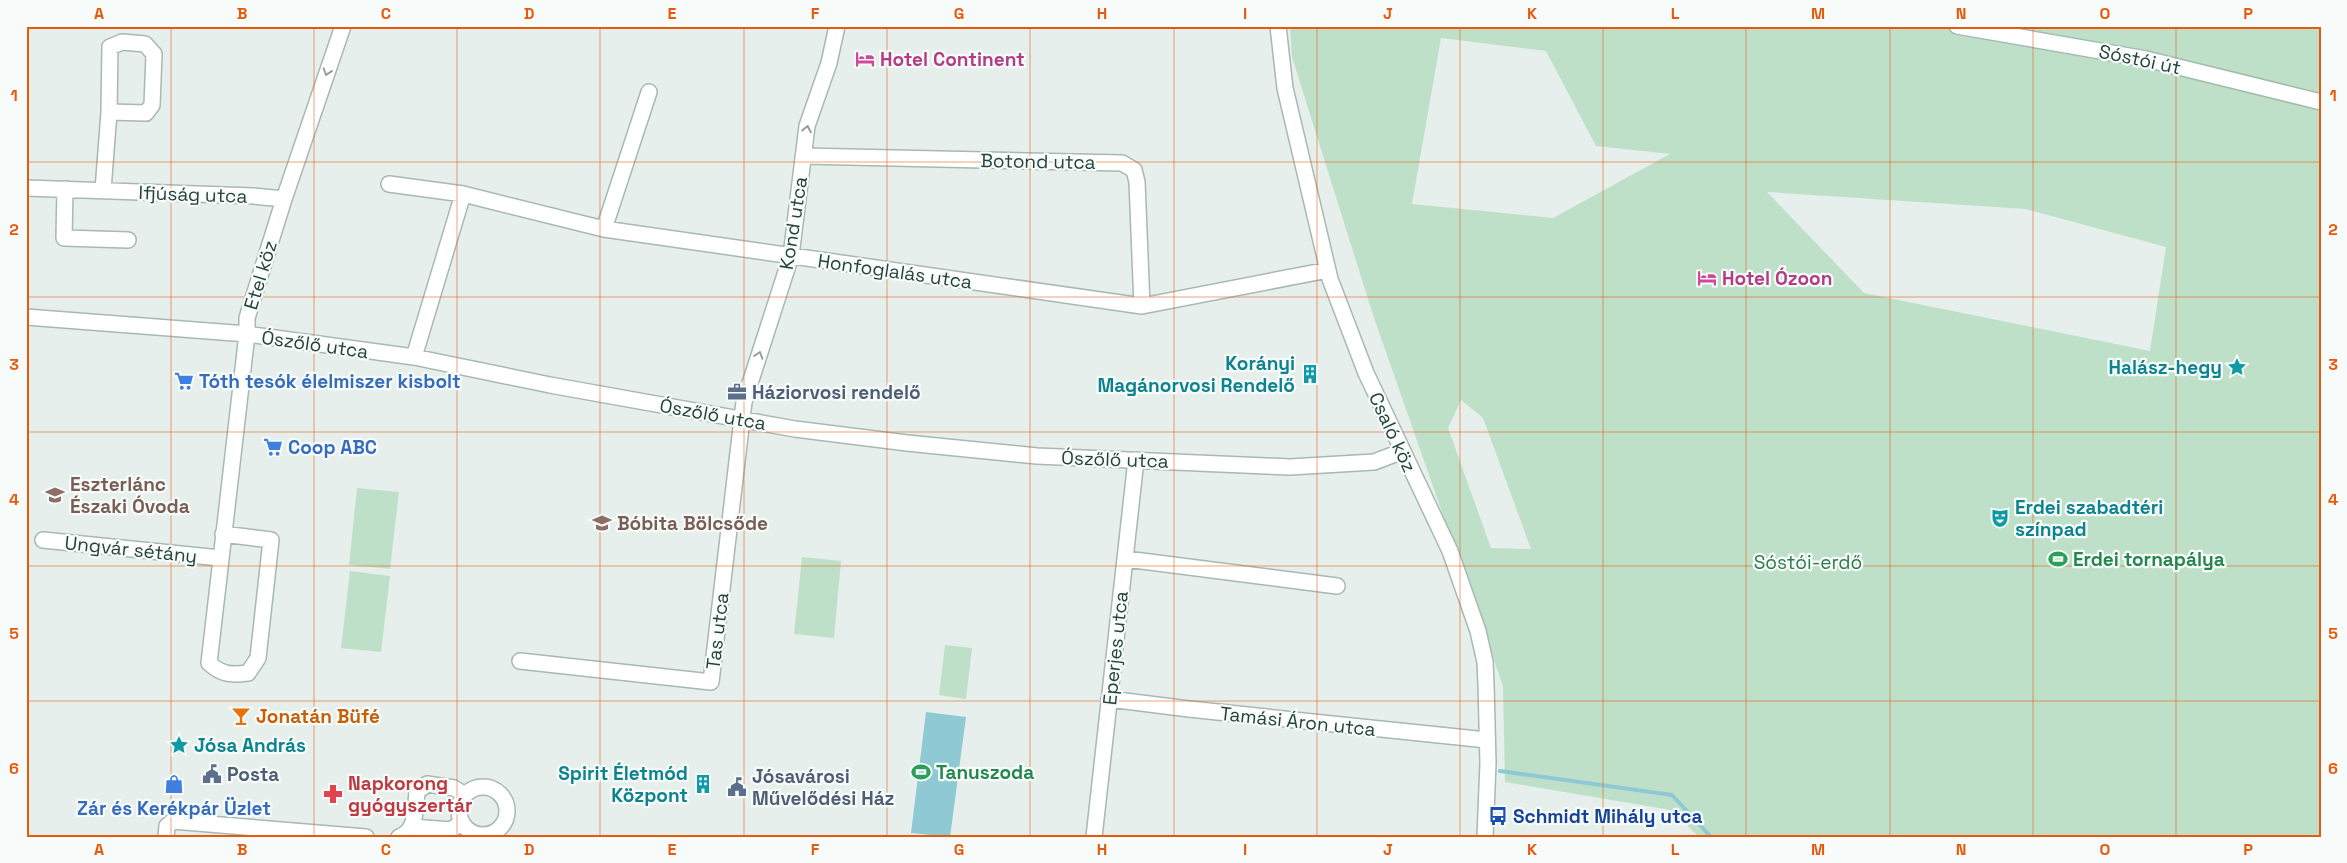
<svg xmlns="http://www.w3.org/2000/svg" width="2347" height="863" font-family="'Space Grotesk',sans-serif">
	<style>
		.green { fill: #bfe0c8; fill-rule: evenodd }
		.water { fill: #8ec9d4 }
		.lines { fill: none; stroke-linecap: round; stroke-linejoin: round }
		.stream { stroke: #8ec9d4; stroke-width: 4 }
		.minor-casing { stroke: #a8b8b2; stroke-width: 18 }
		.secondary-casing { stroke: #a4bbb3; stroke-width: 18 }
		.minor { stroke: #fff; stroke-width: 15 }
		.secondary { stroke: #fff; stroke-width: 15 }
		.oneway { stroke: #92a09c }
		.grid { fill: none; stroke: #e8590c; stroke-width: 1; stroke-opacity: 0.55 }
		.labels { text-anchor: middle; stroke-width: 4.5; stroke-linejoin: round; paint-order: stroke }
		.hotel-label { font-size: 19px; font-weight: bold; fill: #b23c85; stroke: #f7fbf9; text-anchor: start }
		.street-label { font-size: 19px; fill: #24423a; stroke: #f7fbf9 }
		.culture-label { font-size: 19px; font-weight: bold; fill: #0d838f; stroke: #f7fbf9; text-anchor: end }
		.shop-label { font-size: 19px; font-weight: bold; fill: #366cbe; stroke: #f7fbf9; text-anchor: start }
		.service-label { font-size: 19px; font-weight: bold; fill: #4e5e75; stroke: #f7fbf9; text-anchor: start }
		.education-label { font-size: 19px; font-weight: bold; fill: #785e54; stroke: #f7fbf9; text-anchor: start }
		.leisure-label { font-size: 19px; font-weight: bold; fill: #27864d; stroke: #f7fbf9; text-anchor: start }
		.park-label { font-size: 19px; fill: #2d7a4b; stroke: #f7fbf9 }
		.food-label { font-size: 19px; font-weight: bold; fill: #c56008; stroke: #f7fbf9; text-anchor: start }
		.health-label { font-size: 19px; font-weight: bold; fill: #be3a42; stroke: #f7fbf9; text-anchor: start }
		.transit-label { font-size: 19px; font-weight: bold; fill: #164399; stroke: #f7fbf9; text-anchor: start }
		.neatline { fill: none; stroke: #e8590c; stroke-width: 2 }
		.grid-label { font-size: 16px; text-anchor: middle; font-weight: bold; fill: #e8590c }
	</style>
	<rect width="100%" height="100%" fill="#e6efeb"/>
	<path class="green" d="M1290,26H2321V837H1699L1671,810L1505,782L1503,686L1374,318L1292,57ZM1441,38L1546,51L1596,146L1670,154L1553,218L1412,204ZM1767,192L2026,209L2166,247L2150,351L1864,293ZM1461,400L1483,418L1531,549L1491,548L1448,428Z
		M357,488L399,492L390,569L349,565Z
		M802,557L841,561L834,638L794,634Z
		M350,571L390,576L381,652L341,648Z
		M945,645L972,648L966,699L939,695Z"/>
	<path class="water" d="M926,712L966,717L950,837L911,833Z"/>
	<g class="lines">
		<path class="stream" d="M1500,771L1672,795L1711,837"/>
		<g class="minor-casing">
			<path id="minor" d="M1278,26L1285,88L1330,279L1366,373L1450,551L1478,631L1485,662L1486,684L1488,763L1485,837
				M803,156L1122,163L1134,170L1137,182L1142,306
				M389,184L463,194
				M26,188L253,196L284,199
				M65,189L64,238L128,240
				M103,190L109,112L110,47L122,42L145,44L154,54L152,105L146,113L109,112
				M604,229L649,92
				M26,317L247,334L414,357L550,385L795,429L907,443L1037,456L1290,467L1374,462L1403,451
				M414,357L463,194L604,229L1142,306L1328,270
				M223,534L271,540L258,658L248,673C231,675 222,675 209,663L247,334V318L284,199L343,26
				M43,540L220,558
				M1126,559L1337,586
				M520,661L711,682L744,402L791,256L807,126L829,63L837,26
				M1109,699L1189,709L1487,740
				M459 811a24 24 0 1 1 48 0a24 24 0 1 1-48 0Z
				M412,827L451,830L462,822
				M166,837L167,826L173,821L366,837
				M399,837C417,831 415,809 417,792L427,784L454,788L465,795
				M1094,837L1136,460"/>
		</g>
		<g class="secondary-casing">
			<path id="secondary" d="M1957,26L2146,59L2321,102"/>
		</g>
		<use href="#minor" class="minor"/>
		<use href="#secondary" class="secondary"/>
	</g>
	<defs><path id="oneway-chevron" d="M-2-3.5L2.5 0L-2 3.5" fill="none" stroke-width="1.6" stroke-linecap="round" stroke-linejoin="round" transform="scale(1.25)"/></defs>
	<g class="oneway">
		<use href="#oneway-chevron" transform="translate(327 72) rotate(109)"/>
		<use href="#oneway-chevron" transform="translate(807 129) rotate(-79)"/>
		<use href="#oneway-chevron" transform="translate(759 355) rotate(-72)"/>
	</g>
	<path class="grid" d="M171,26V837M314,26V837M457,26V837M600,26V837M744,26V837M887,26V837M1030,26V837M1174,26V837M1317,26V837M1460,26V837M1603,26V837M1746,26V837M1890,26V837M2033,26V837M2176,26V837M26,162H2321M26,297H2321M26,432H2321M26,566H2321M26,701H2321"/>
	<defs>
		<g id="hotel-bare" transform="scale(1.5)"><path d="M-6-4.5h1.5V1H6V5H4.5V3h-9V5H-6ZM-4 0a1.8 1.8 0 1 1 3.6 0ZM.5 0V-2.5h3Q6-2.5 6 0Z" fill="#d1479c" stroke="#f7fbf9" stroke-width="2.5" paint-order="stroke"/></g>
		<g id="sight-bare" transform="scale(1.5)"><path d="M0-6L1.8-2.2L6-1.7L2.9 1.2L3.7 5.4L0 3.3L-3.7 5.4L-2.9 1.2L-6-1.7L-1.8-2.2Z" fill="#0f9aa8" stroke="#f7fbf9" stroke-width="2.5" paint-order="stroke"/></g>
		<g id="building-bare" transform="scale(1.5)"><path d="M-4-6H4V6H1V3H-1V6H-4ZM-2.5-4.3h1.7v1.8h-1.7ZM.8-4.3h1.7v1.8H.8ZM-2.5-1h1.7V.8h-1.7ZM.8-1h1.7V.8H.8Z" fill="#0f9aa8" stroke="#f7fbf9" stroke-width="2.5" paint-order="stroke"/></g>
		<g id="supermarket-bare" transform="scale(1.5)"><path d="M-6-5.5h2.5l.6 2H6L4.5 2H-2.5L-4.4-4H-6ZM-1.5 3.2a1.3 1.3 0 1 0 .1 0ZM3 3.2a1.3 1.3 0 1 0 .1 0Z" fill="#3f7fe0" stroke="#f7fbf9" stroke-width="2.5" paint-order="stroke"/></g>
		<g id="office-bare" transform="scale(1.5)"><path d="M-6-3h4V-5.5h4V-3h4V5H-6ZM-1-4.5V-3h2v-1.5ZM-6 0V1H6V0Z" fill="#5c6f8a" stroke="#f7fbf9" stroke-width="2.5" paint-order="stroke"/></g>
		<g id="school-bare" transform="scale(1.5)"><path d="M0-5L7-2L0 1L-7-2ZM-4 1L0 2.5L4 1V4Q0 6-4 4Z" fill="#8d6e63" stroke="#f7fbf9" stroke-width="2.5" paint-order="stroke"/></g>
		<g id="theatre-bare" transform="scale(1.5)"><path d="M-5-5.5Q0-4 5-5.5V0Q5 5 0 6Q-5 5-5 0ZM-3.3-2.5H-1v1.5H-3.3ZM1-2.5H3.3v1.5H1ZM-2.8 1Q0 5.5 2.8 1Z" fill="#0f9aa8" stroke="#f7fbf9" stroke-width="2.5" paint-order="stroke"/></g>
		<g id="stadium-bare" transform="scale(1.5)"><path d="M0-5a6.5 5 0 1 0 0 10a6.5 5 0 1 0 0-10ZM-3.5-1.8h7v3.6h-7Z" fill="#2e9e5b" stroke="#f7fbf9" stroke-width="2.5" paint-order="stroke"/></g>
		<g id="bar-bare" transform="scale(1.5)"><path d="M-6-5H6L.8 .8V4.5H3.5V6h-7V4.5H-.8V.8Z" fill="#e8710a" stroke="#f7fbf9" stroke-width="2.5" paint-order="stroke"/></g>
		<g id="civic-bare" transform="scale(1.5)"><path d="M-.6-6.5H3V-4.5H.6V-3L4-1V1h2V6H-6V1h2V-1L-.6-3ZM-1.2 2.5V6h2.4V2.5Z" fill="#5c6f8a" stroke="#f7fbf9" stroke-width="2.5" paint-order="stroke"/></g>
		<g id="shop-bare" transform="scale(1.5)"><path d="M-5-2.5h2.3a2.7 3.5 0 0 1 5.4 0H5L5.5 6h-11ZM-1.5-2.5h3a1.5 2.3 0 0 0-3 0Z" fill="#3f7fe0" stroke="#f7fbf9" stroke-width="2.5" paint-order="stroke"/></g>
		<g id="pharmacy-bare" transform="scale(1.5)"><path d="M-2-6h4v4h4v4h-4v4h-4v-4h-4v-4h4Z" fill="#e0444e" stroke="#f7fbf9" stroke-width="2.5" paint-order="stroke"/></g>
		<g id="bus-bare" transform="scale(1.5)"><path d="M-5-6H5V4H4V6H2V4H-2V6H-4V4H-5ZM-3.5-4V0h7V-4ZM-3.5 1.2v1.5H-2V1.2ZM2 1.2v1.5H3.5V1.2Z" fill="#1a4fb4" stroke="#f7fbf9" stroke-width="2.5" paint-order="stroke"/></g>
	</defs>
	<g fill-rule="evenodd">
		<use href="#hotel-bare" x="865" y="59"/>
		<use href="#hotel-bare" x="1707" y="278"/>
		<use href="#sight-bare" x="2237" y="367"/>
		<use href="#building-bare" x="1310" y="374"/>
		<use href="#supermarket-bare" x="184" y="381"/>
		<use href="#office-bare" x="737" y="392"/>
		<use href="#supermarket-bare" x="273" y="447"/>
		<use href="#school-bare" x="55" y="495"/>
		<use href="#theatre-bare" x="2000" y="518"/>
		<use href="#school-bare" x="602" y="523"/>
		<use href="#stadium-bare" x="2058" y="559"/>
		<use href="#bar-bare" x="241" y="716"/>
		<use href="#sight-bare" x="179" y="745"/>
		<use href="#stadium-bare" x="921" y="772"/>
		<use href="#civic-bare" x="212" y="774"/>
		<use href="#shop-bare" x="174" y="784"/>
		<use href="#building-bare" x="703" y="784"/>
		<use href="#civic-bare" x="737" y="787"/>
		<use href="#pharmacy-bare" x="333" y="794"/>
		<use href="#bus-bare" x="1498" y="816"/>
	</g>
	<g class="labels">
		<g class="hotel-label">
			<text x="880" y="66">Hotel Continent</text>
			<text x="1722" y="285">Hotel Ózoon</text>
		</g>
		<g class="street-label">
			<text transform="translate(2140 59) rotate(12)" y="7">Sóstói út</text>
			<text transform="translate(1038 161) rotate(1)" y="7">Botond utca</text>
			<text transform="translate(193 194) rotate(2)" y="7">Ifjúság utca</text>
			<text transform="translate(793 223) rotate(-81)" y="7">Kond utca</text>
			<text transform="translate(895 271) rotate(8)" y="7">Honfoglalás utca</text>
			<text transform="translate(260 275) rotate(-73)" y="7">Etel köz</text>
			<text transform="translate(315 344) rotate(8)" y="7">Ószőlő utca</text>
			<text transform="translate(713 414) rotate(10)" y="7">Ószőlő utca</text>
			<text transform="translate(1393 432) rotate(65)" y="7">Csaló köz</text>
			<text transform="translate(1115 459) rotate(2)" y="7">Ószőlő utca</text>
			<text transform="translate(131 549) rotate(6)" y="7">Ungvár sétány</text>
			<text transform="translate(717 631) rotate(-83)" y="7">Tas utca</text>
			<text transform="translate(1115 648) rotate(-84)" y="7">Eperjes utca</text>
			<text transform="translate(1298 721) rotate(6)" y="7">Tamási Áron utca</text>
		</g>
		<g class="culture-label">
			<text x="1295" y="370">Korányi<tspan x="1295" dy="22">Magánorvosi Rendelő</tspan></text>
			<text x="2222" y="374">Halász-hegy</text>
			<text x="2015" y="514" text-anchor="start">Erdei szabadtéri<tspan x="2015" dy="22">színpad</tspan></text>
			<text x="194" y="752" text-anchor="start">Jósa András</text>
			<text x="688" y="780">Spirit Életmód<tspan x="688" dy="22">Központ</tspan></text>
		</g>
		<g class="shop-label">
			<text x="199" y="388">Tóth tesók élelmiszer kisbolt</text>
			<text x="288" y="454">Coop ABC</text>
			<text x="174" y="815" text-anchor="middle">Zár és Kerékpár Üzlet</text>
		</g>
		<g class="service-label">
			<text x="752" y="399">Háziorvosi rendelő</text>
			<text x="227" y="781">Posta</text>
			<text x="752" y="783">Jósavárosi<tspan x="752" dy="22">Művelődési Ház</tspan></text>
		</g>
		<g class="education-label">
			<text x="70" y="491">Eszterlánc<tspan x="70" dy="22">Északi Óvoda</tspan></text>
			<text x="617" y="530">Bóbita Bölcsőde</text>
		</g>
		<g class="leisure-label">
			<text x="2073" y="566">Erdei tornapálya</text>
			<text x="936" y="779">Tanuszoda</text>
		</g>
		<g class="park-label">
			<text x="1808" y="569">Sóstói-erdő</text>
		</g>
		<g class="food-label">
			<text x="256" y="723">Jonatán Büfé</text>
		</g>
		<g class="health-label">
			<text x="348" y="790">Napkorong<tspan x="348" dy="22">gyógyszertár</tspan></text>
		</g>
		<g class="transit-label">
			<text x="1513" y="823">Schmidt Mihály utca</text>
		</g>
	</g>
	<rect width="2347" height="863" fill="none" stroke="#f7fbf9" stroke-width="55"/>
	<rect x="28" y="28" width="2292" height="808" class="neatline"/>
	<g class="grid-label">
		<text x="99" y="19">A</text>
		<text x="242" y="19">B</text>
		<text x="386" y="19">C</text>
		<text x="529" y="19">D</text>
		<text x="672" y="19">E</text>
		<text x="815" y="19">F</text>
		<text x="959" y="19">G</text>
		<text x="1102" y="19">H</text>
		<text x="1245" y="19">I</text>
		<text x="1388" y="19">J</text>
		<text x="1532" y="19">K</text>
		<text x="1675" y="19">L</text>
		<text x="1818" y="19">M</text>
		<text x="1961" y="19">N</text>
		<text x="2105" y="19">O</text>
		<text x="2248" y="19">P</text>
		<text x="14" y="101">1</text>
		<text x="2333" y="101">1</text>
		<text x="14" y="235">2</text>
		<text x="2333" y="235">2</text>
		<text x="14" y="370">3</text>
		<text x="2333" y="370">3</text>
		<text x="14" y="505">4</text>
		<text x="2333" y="505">4</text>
		<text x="14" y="639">5</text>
		<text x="2333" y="639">5</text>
		<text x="14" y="774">6</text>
		<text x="2333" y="774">6</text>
		<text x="99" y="855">A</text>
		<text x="242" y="855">B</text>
		<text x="386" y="855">C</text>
		<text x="529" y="855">D</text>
		<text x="672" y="855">E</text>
		<text x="815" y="855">F</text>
		<text x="959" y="855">G</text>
		<text x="1102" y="855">H</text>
		<text x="1245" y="855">I</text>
		<text x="1388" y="855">J</text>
		<text x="1532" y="855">K</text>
		<text x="1675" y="855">L</text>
		<text x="1818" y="855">M</text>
		<text x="1961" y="855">N</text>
		<text x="2105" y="855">O</text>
		<text x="2248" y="855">P</text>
	</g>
</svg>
